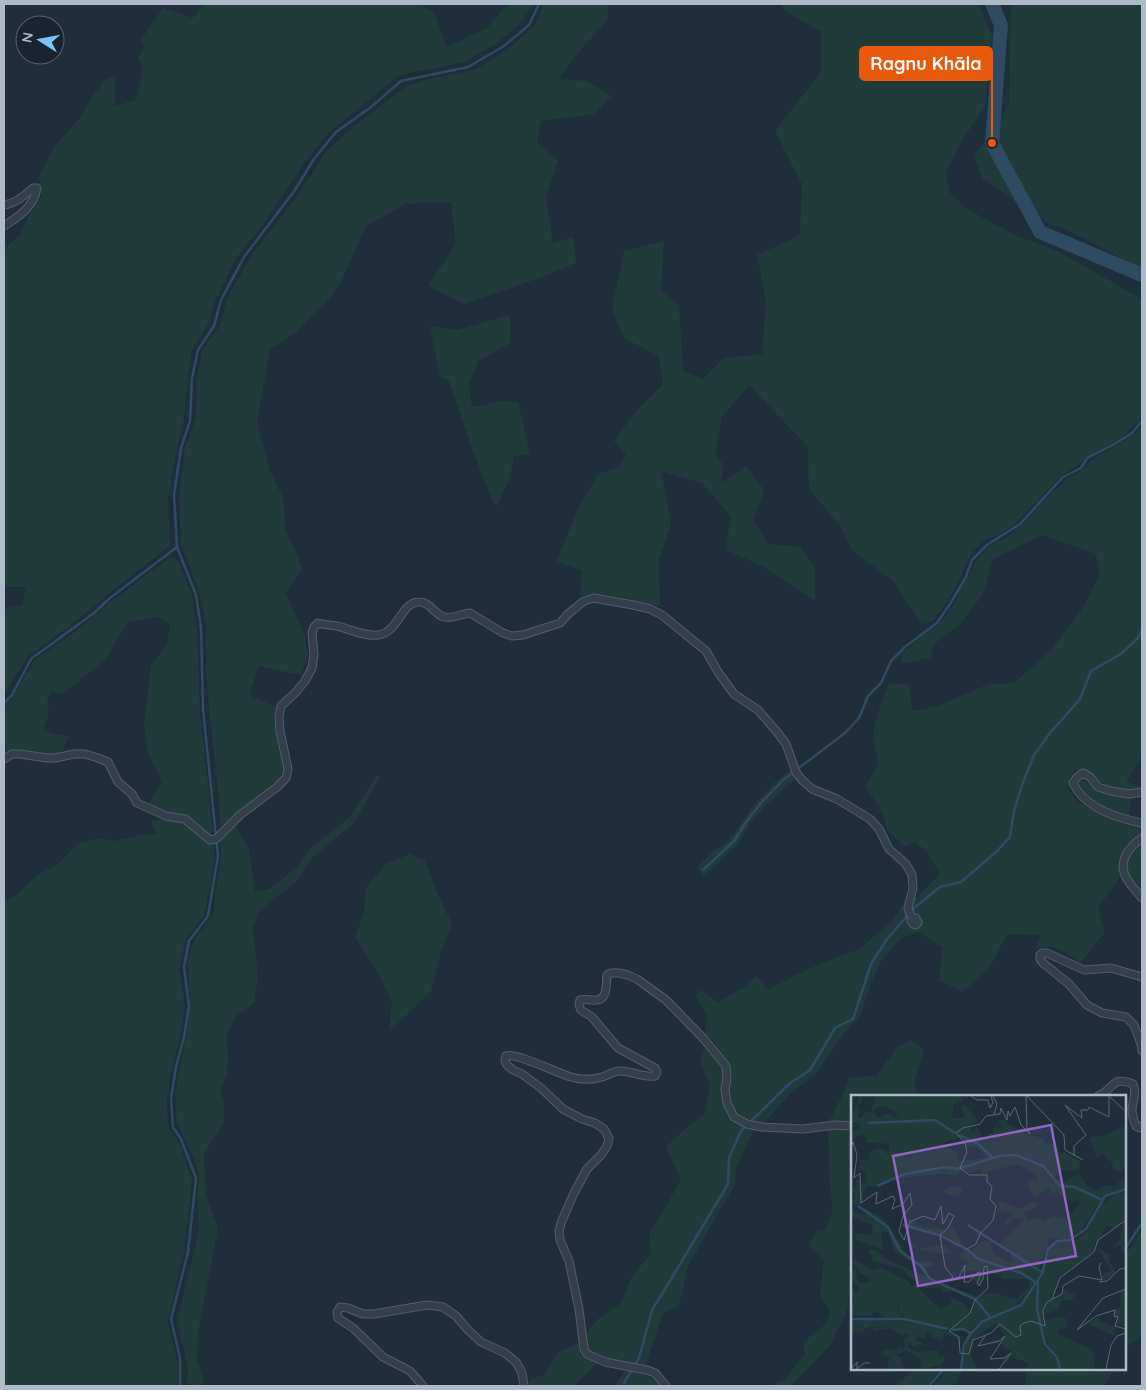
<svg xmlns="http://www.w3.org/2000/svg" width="1146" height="1390" font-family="Quicksand,sans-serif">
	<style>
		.green { fill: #213b3a }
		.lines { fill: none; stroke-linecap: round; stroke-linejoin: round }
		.stream { stroke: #2f4b61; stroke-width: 2.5 }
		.river { stroke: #2f4b61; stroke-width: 14 }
		.minor-casing { stroke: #505e68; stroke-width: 9 }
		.minor { stroke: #33404a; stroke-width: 7 }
		.inset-river { fill: none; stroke: #2f4b61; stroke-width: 2.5 }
		.inset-road { fill: none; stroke: #586772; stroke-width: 1 }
		.view { fill: #8f65c2; fill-opacity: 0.15; stroke: #8f65c2; stroke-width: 2.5 }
		.inset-edge { fill: none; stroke: #adbbc7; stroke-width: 2.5 }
		.leader { fill: none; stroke: #e8590c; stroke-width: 2 }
		.callout-dot { fill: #e8590c; stroke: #18252f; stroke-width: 2 }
		.callout { fill: #e8590c; stroke: #e8590c; stroke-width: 2 }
		.callout-label { font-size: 18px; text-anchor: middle; font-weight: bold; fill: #fff }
	</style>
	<rect width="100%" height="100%" fill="#1f2f3a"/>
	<path class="green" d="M203,4H420L435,14L446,47L487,28L508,4H534L522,21L497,43L464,62L397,76L367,102L329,132L308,158L264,223L236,258L215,302L208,324L192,350L187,380L183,425L177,448L168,496L170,545L65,629L28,656L4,695V609L22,605L26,587H4V249L21,234L28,217L41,197L39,176L54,147L80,118L94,94L106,79L115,77V106L136,100L143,68L138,58L145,47L140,41L163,8L193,18Z
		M543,4H609L607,21L583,47L558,79L586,81L611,96L594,114L541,121L537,143L558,160L546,198L551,228L552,243L573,237L576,263L545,276L464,304L428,286L456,244L451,202L405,204L366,226L340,284L325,304L295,333L270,349L257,423L270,471L284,500L285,531L296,551L302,569L286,593L304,634L308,655L301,675L259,666L249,695L276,707L274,719L283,766L281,777L220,827L219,799L209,709L206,665V624L199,591L181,544L179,497L185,447L196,418L197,377L202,350L220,326L227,299L251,256L300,192L325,153L346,133L406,86L436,77L475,70L512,46L536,24Z
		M781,4H978L992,35L985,107L963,139L946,173L950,193L967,209L1015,235L1057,251L1142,299V417L1129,431L1110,445L1086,458L1077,466L1061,476L1016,523L999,535L986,539L970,555L960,579L947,602L933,620L922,625L893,581L852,550L840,526L809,489L808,447L749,385L722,417L715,453L723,465L721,483L746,466L764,490L753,520L768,544L801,547L815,569V601L762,566L726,550L731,516L702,483L661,471L671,523L659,561L660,606L608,595H580L582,570L556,562L578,509L598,474L618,468L626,455L614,441L636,411L663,384L659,356L624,338L612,309L624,251L664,241L661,290L679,306L683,372L703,379L724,358L762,354L766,301L757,255L800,235L802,184L775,131L821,72V32L783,9Z
		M1011,4H1142V269L1076,234L1047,222L1031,212L982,178L974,154L994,131L1009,101Z
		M510,315V343L478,361L469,384L472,407L502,401L518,402L530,454L514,456L509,480L497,506L493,502L471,446L449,381L440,376L430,326L457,330Z
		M1142,426V756L1126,782L1142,787V789C1129,790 1113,790 1101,782C1095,778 1090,773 1084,769L1074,770C1071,776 1067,782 1069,789C1076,811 1123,820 1142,825V834H1141L1131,841L1124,849L1121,857V876L1098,908L1105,932L1080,963C1065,952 1055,943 1035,949L1042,935L1007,934L989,969L962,992L939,980L943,947L918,932L901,938L881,961L871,983L860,1016L848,1028L815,1075L793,1091L765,1122L746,1119L737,1116L729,1102L728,1089L730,1064L705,1031L707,1016L695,995L701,990L718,1002L743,988L756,976L768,990L804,971L835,958L858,950L893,920L901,907L918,896L940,874L927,851L915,842L904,847L887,829L881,809L865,787L878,765L873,732L879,710L889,683L909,685L912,711L937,706L989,684L1014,683L1052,649L1084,606L1100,573L1096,554L1042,535L993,559L983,594L960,624L934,644L930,658L902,664V654L922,636L939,625L954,603L977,560L991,545L1007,537L1021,525L1066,479L1084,469L1092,460L1136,433Z
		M170,557L177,559L192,595L197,628L200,712L213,832L210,834L203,831L185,815L166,814L148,804L162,782L148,753L144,726L151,665L167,645L170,624L156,617L128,622L106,659L63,694L52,692L47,699L49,713L43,730L58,735L69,736L62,752L54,755H44L18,750L8,752L4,755V706L15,694L34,660L75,632L114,599Z
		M793,768L796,779L768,803L751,822L739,843L704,877L697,868L707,857L729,840L754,805L773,784Z
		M376,776H381L353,824L312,858L296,882L258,912L253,929L258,978L254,1003L236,1016L227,1034L228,1059L227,1075L220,1090L224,1104V1124L211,1142L204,1155L206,1195L218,1229L198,1331L197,1359L205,1386H187L188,1369L177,1321L194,1252L199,1229L197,1195L199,1176L195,1161L177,1123L175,1095L187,1031L190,999L187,963L195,939L213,913L221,855L220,839L236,826L249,850L255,892L270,889L298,866L309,849L350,817Z
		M1080,780C1087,781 1089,784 1094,788C1105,795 1118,797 1131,797L1129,816C1113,813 1081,801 1077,784Z
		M167,819C172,820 179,820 183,822C195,827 200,844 214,842L215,858L204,916L185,940L179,969L185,1006L180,1037L172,1068L167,1101L168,1124L170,1130L179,1142L192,1181L184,1252L168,1320L177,1361V1386H4V902L17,894L38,875L59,863L79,843L100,838L114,841L139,835L157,834L151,821Z
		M1141,843H1142V894L1129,877L1127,872V861L1131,849Z
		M410,854L425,861L438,895L452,924L441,951L431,991L389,1032L392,1002L378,973L355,937L364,913L366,888L387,863Z
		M911,1040L924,1049L915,1080L917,1096H852V1122H829L844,1092L849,1077L877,1076L897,1047Z
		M705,1047C720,1062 728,1065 722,1088L742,1124L754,1130L737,1165L735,1184L689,1264L679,1305L663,1314L645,1367L606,1360L589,1352L585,1336L598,1319L621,1303L632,1276L651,1254L649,1234L668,1203L681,1179L666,1147L684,1130L705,1114L710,1084L700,1062Z
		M844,1128H852V1287L846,1314L830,1345L792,1385L791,1386H769L785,1379L805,1354L803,1343L814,1333L826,1324L830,1311L820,1294L824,1261L809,1246L816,1232L826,1230L833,1209L830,1185L828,1130Z
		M1142,1229V1336L1130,1344L1125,1353V1256Z
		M580,1343L581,1354L587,1359L598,1363L578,1381L575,1386H528L531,1379L544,1375L558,1352Z
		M625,1369C639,1372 649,1375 659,1385L658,1386H613L618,1382Z
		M915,1369H941L928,1385L925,1386H895Z
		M948,1369H962L955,1386H934Z
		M1029,1369H1116L1103,1386H1025L1026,1373Z"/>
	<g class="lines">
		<path class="stream" d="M4,703L12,695L31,659L94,613L110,598L177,547
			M703,870L734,841L746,822L761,803L783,780L845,733L859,718L868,696L881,683L891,661L905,647L937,623L950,604L966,577L972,560L987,545L1020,524L1063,477L1081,468L1087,458L1111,446L1132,433L1142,421
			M1125,1249L1142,1223
			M180,1386V1358L171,1319L188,1252L196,1178L181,1139L173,1127L171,1098L176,1067L184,1037L189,1006L184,967L189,941L208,916L218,856L203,709L201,628L196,595L177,547L174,495L181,448L190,421L192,378L198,350L214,326L221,300L244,257L295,190L314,159L336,132L371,107L401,81L468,67L504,46L529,25L539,4
			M624,1386V1383L639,1358L652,1310L670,1281L728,1184L729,1158L741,1131L789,1084L810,1070L835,1028L853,1019L871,964L887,939L915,907L940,887L961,882L996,852L1010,837L1014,811L1022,785L1034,755L1050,733L1080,699L1091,671L1121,654L1139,637L1142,627
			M929,1386L944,1369"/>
		<path class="river" d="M992,4L1001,25L992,143L1040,232L1142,275"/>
		<g class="minor-casing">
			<path id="minor" d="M4,205C16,203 24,196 33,188H37C34,207 18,217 4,226
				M4,759L12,754H20L47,758H55L74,754H85L98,758L108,762L118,782L132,794L137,803L166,816L185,819L210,840L216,839L240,815L277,787L286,778L288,769L280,731L279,717L281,706L296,692L305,681L312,668L314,655L312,633L314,627L318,623C324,625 331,625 337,626C350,629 365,637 378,635C398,633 401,603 418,602C430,601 433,614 444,617C452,619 461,614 470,613L503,633L512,636L523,635L560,623L568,614L584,601L594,598L633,605L650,609L662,615L706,651L718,672L734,694L758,710L777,732L786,744L796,772L802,780L812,789L837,799L870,819L879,829L889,849L906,864L912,875L913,888L908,908L912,919L911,921L913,924L916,925L918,922L916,918L912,919
				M1142,792L1129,794L1111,791L1098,787L1090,777L1083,773L1077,777L1073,783C1084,808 1117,818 1142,823
				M1142,838C1128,847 1117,863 1127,879C1131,886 1137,892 1142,898
				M1142,977L1111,968L1084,970L1047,953H1042L1040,955V959L1043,963L1069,984L1087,1005L1102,1013L1126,1017L1134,1025L1141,1044L1142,1051
				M1098,1096C1114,1090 1111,1075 1133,1084C1137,1093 1133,1100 1132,1109C1132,1115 1134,1121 1136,1126L1140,1128L1142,1126
				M423,1386L410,1371L383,1357L353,1328L338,1318L337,1312L340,1307L348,1308L363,1314H374L427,1305L443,1307L456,1316L468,1330L481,1342L505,1353L516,1362L522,1373L524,1386
				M666,1386L655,1373L647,1370L605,1362L587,1354L584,1349L579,1309L569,1261L560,1240L559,1231L561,1223L574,1193L587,1169L601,1155L607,1146L609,1138L604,1129L595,1123L582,1119L563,1109L541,1088L522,1074L513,1070L507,1065L505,1061L506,1056C516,1052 557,1073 571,1077C581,1080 592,1080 602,1077C608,1075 614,1071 620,1071C632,1071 643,1078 655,1076L657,1072L655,1068L618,1048L592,1017L581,1010L579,1005L580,1000C586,998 591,1001 597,1000C608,999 606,983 607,975L611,973H619L628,975L637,979L666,1000L704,1039L726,1066L727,1079L725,1089L727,1103L734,1117L747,1124L762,1127L803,1129L835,1125L852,1126"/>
		</g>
		<use href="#minor" class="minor"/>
	</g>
	<g transform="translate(851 1095)">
		<rect width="275" height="275" fill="#1f2f3a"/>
		<path d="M8,1H12L11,9H7L6,14L9,15L6,21L10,23L13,18L20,17L24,1H53L56,4L58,1H110L112,6L103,9L101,23H114L110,10H114L127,26L115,32H119L122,38L126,30L132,46L137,38H142L143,32L150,33L147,26L154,24L157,29L174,38L193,44L192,48L203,49L209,59L213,57L229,66L228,74L220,77L210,75L205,82L211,88L228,79L236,91L246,96L254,90L263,92L271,84L275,86V93L251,104L224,91L209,90L192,71L176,63L164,60L142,62L126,48L117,43L140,62L109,72L111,75L105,81L120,91L102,80L87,79L50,83L27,91H15L9,111L32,123L55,158L67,167L76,165L84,169L74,173L80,184L127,202L122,203L123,205L104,197H91L90,193H76L57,181L52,174L22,166L17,155H26L33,163L77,183L68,171L60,169V164L56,165L44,157L37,137L30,138L32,155L3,144L6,138L21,141L22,130L0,122V113L8,119L24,121L0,108L4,101L0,99L4,94L1,92L5,91V85H9V93L11,97L10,90L16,89L14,77L6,72L10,69L7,64L17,66L20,62L18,58L26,53L33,54L37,60L39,49L15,47V42L10,40L0,44V36L7,34L10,29L0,27ZM28,12H36L47,19L44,22L36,18L27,23L22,17ZM109,42L116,54L122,51L132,58L133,63L108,66L106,58L92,48ZM275,30V70L270,78L262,74V68L254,63V59L245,62L239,42L253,41ZM165,61L190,71L209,92H221L250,105L230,136L218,144L199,143L187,176L190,178L166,211L139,221L136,216L132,215L138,221L120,234L99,235L55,224L49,217L46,206V214L52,223L34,222L24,216L19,221L0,220V191L5,197L8,193L0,184V175L4,173L8,189L19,187L20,184L9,178L0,165L4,164L23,176L30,172L58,187L59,191H65L89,214L99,210L101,204L112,207L119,215L102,234L120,217L125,205L129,208L126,204L133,199L142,198L165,204L178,192L179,184H151L150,180L136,176L135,169L129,190L121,184L126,177L114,175L116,166L108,162L113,154L88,141L58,133L57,136L50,131L58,128L53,126L54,121L72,132L96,134L95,137L102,131L111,149L121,156L130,146H142L139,150L145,161L161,167L158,156L150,153L144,148L154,152L149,149L173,124L162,123L161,128H157L150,136L161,116L146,119L148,106L171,114L178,107H185L187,111L173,118L177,125L188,122L191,127L202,121L215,124L231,106L218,105L204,96L203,102L198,94L183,102L176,90L177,85L187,86L186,81L166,69L130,79V74L119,79L111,74L142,63ZM101,91L110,93L111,98L105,102L91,97ZM265,98H275V161L270,156L269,150L260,153L268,146L272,128L262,133L255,130L251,139L254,141L245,146L242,157L208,183L203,198L199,199L200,204L192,214L193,248L207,265L208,274H175L178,268L161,262L153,271L161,256L153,253L151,248L154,241L145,228L123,244L118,257L113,258L117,238L136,224L170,211L184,192H187L202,146L225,145L234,139L249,111ZM54,141L67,154L91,149L102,157L94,159L65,154L54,146ZM245,152L259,160L257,165L265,177L249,187L253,178L261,176ZM212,195L224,200L220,206L212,205L206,215L193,219L197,207L211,199ZM275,195V233L266,228L267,222L264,221L263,215L269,212L270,197ZM211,221L216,225L215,232L207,234V239L242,255L244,274H210L208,263L196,248L193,233L195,225ZM247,221L249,227L265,232L263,241L238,229ZM32,224L85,231L107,242L108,249L105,243L93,238L91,245L80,243L79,239L82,238L78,237L74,238L75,244L65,241L66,246L75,251L68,249L62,252L59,246L56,252L66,257L87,255L88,262L95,260L91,269L77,273L69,272L70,265L55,255L45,260L51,263V270L55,274H38L36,268L39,263L29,258L34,254L48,256L46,252L52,255L55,249L52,245L58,242V239L50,240L41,233L22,236L23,232L18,231L10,238L0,237V225ZM119,258L126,274H112V259Z" fill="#213b3a" fill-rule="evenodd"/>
		<path class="inset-river" d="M17,28L84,25L104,38M108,40L126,48L141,62M26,91L54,79L94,72L107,74L148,61L165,60L192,71L209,91L224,92L251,105M7,111L37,132L49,156L70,171L79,184L124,204L139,222M52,130L88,140L117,155L127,164L170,178L186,188M117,130L192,178M187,185L186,214L194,249L206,262L209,274M0,224H53L97,234M101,235L112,234L120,238M110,274L113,250L120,238L132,226L170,210L191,179L197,154L206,146L219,145L235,134L254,101L275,94"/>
		<path class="inset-road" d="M120,1L126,5H137L139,13L142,8L140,1M142,1L146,9L143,19M176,1L213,40L214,55L232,65M0,53L2,47L6,60L3,83L9,78L10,108L26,97L25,109L42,101L44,105L41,114L52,109L59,98L61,110L52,121L48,136L53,145L59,127L72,121L84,125L90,111L92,129L98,118L103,121L97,133L89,140L94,172L102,182L98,186L108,182L114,170L113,187H118L127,177L130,179L126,188L128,191L132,184L133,172L136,171L137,193L124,205L119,218L98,236L108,242L109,258L118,259L122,245L140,238L149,229L165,242L170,240L169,231L173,228L180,226L194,231L192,216L196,207L211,199L212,191L228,181L251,185L248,172L250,168M223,61V51L235,40L214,10L231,23L230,15H237L238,12L258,22V1L275,17M116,154L125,149L129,139L142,125L145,111L139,104L141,91L136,87V80H118L109,73L116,57L114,48L105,38L112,33L129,29L135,21L149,19L150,13L156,25L157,16L159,21L164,12L170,30L179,39L176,33L175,1M248,187L256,186L269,174L275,173M275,194L252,203L226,235L245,221L264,215L263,221L267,222L264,231L275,234M201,204L209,183L243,157L247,145L275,125M134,241L127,251L148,246L154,241L139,264L153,263L160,258L148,274M0,274L6,267V274L13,268H19M255,274L260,250L266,241L275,238"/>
		<path class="view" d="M200,30L225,161L67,191L42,61Z"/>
		<rect width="275" height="275" class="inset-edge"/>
	</g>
	<path class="leader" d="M992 143L992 63"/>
	<circle class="callout-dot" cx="992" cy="143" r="5"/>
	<rect class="callout" x="860" y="47" width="132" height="33" rx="5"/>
	<g class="callout-label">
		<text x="926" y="70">Ragnu Khāla</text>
	</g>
	<rect width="1146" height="1390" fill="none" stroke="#adbbc7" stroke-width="10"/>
	<g transform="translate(40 40) rotate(281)"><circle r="24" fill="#18252f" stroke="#54616c"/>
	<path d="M0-4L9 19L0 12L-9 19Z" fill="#7ac2ff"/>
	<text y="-8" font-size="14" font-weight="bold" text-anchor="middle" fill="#adbbc7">N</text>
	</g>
</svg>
